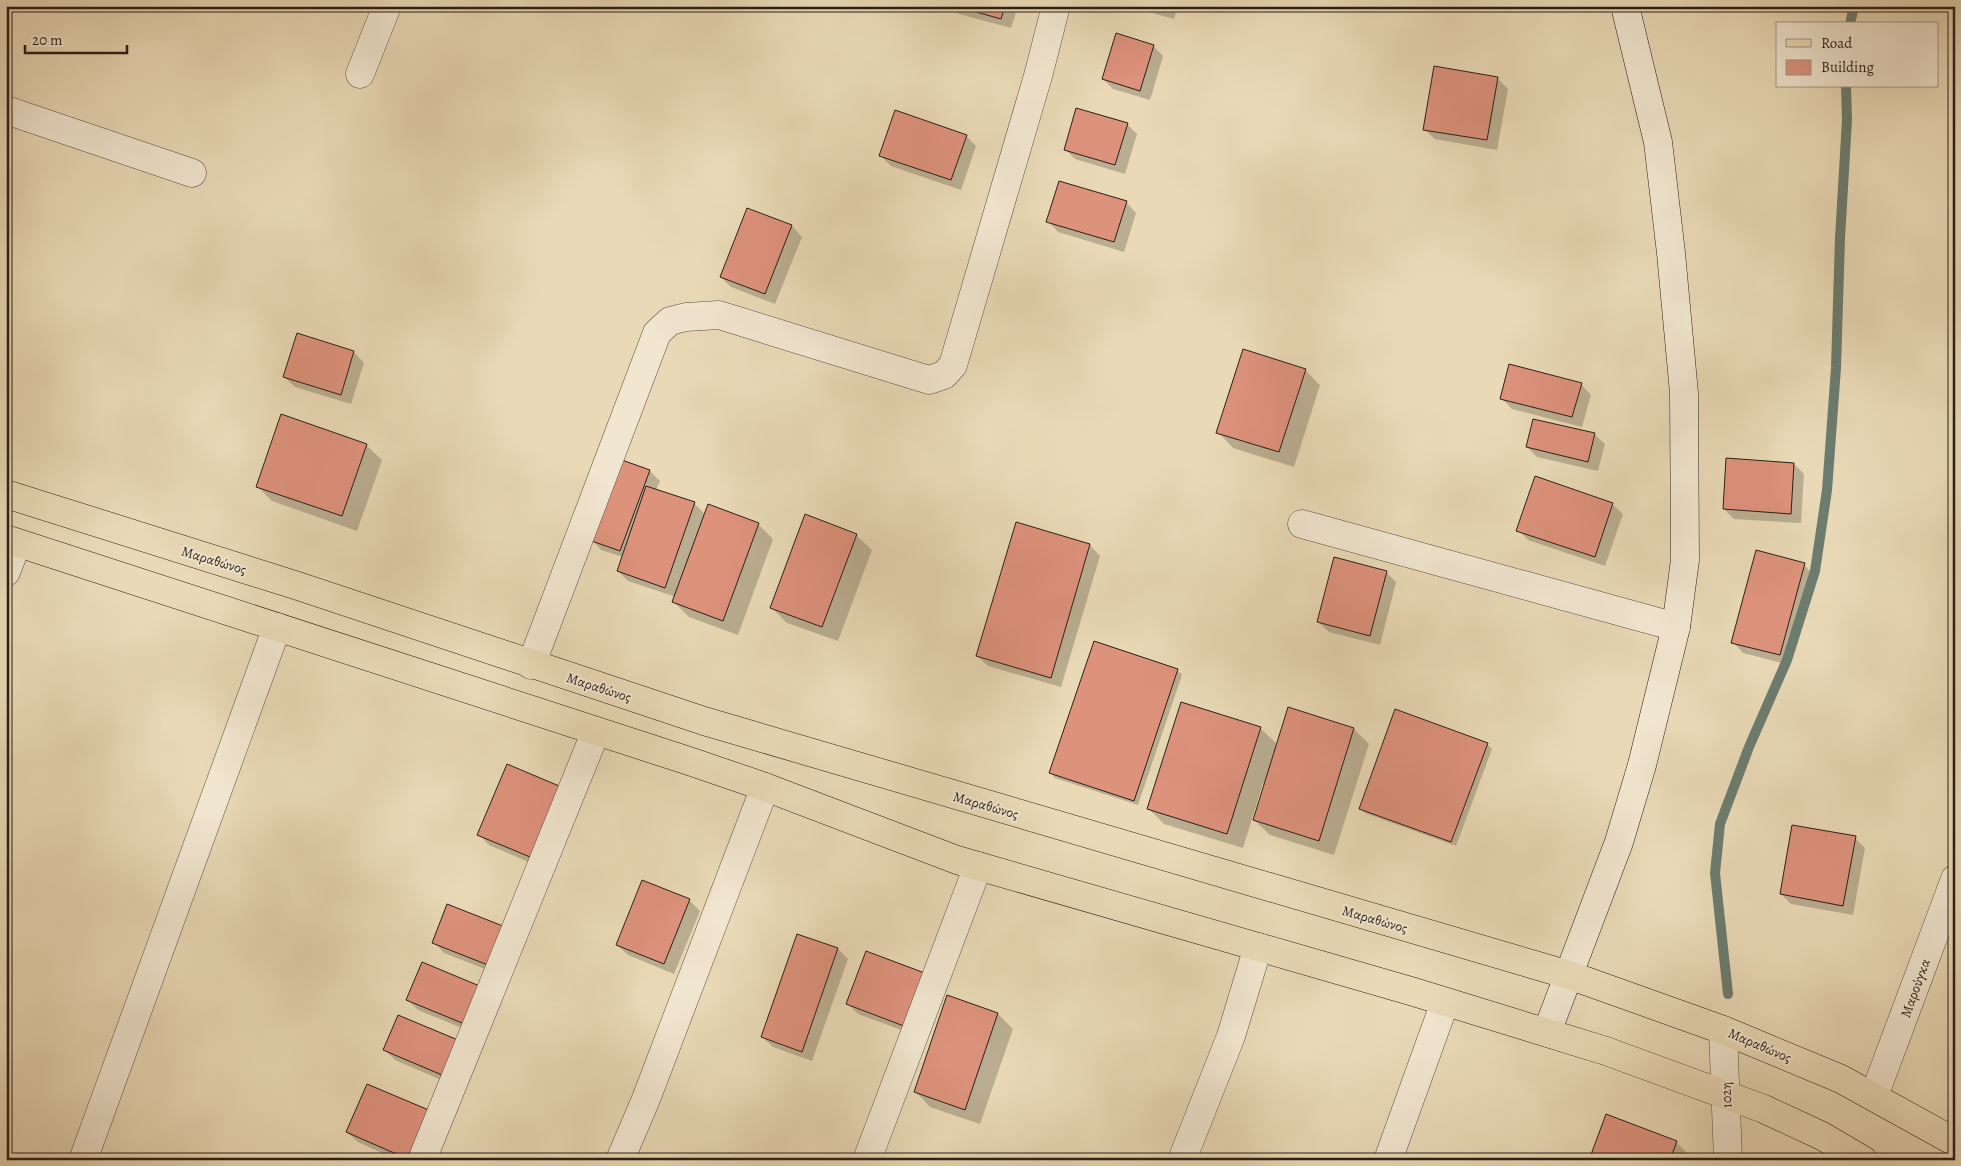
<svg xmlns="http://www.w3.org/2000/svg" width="1961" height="1166" font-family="Alegreya,serif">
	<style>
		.shadow { fill: #0003 }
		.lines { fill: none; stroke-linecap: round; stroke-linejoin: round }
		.stream { stroke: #6c7c6f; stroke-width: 10 }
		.building { fill: #dd927c; stroke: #2b1e17 }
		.street-casing { stroke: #5a4d3f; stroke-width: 29 }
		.secondary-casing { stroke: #2b1e17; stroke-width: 29 }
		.primary-casing { stroke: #2b1e17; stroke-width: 29 }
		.street { stroke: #f1e6d0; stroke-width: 28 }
		.secondary { stroke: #f1e6d0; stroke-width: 28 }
		.primary { stroke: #e9d9b6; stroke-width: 28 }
		.labels { text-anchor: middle; stroke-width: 4; stroke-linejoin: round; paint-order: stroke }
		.street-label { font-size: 14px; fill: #2b1e17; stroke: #f1e6d0 }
	</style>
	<rect width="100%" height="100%" fill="#e9d9b6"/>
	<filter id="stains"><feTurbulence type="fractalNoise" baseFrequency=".004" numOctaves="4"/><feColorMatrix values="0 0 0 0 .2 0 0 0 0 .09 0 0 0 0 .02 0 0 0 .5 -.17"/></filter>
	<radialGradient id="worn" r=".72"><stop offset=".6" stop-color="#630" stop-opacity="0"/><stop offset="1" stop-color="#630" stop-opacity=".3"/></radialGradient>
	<path class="shadow" d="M952,6H1018L1011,28L959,14Z
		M1127,6H1178L1174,19Z
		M1153,46L1163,56L1150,100L1113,89L1103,79Z
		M1497,78L1508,89L1497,150L1435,139L1424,129Z
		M1127,124L1137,134L1125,174L1075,159L1065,149Z
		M966,136L976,146L961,190L891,166L881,156Z
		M1126,202L1136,213L1124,252L1058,232L1048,221Z
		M748,209L792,226L802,237L775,304L731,287L721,277Z
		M298,335L354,352L364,363L351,404L295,387L284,377Z
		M1305,370L1320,385L1294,467L1233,448L1218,432Z
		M1581,384L1591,395L1582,427L1512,409L1501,398Z
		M1594,434L1605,444L1598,471L1537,457L1527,447Z
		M366,445L382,460L357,531L272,501L257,486Z
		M1794,464L1804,474L1801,523L1734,519L1724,509Z
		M650,471L660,481L656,490L694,503L706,515L758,524L773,539L738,635L689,617L674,602L676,597L628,581L618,571L623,557L601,550L591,539Z
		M1612,504L1623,514L1605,566L1528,540L1518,530Z
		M1017,524L1090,545L1100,556L1061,687L988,666L977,656Z
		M856,535L872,550L838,641L787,623L772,608Z
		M1804,565L1814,575L1790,665L1743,653L1733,642Z
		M1386,572L1396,582L1380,645L1329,632L1318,622Z
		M1177,670L1182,675L1138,805L1055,778L1051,773Z
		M1260,728L1278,745L1354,729L1369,744L1334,855L1270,835L1254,820L1265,784L1263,783L1243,848L1164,824L1149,809Z
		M1487,744L1492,749L1456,846L1365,813L1360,808Z
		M508,766L545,869L489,845L479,835Z
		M1855,838L1865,848L1853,915L1791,904L1781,894Z
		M643,882L690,901L700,911L674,974L628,955L617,945Z
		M448,906L503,976L444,953L434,942Z
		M798,935L838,949L848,959L812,1061L773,1047L762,1037Z
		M867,952L920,1037L858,1014L848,1004Z
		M423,964L477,1034L418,1010L408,1000Z
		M998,1014L1013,1029L980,1124L930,1107L915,1091Z
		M385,1050L467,1051L453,1085L395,1060Z
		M347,1132L424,1160H397L358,1142Z
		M1676,1142L1691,1157L1690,1160H1590Z"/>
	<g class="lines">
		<path class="stream" d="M1850,24L1854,6
			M1728,994L1715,873L1720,824L1749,747L1787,660L1815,571L1827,490L1836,368L1840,238L1847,120L1846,86"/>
	</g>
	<path class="building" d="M955,6H1005L1001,19Z
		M1116,33L1154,45L1140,91L1102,79Z
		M1434,66L1498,77L1487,140L1423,130Z
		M1076,108L1128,123L1115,165L1064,150Z
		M895,110L967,135L951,180L879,156Z
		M1059,181L1127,201L1114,242L1046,222Z
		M747,208L792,225L765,294L720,277Z
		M297,333L354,351L341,395L283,377Z
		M1243,349L1306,369L1279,452L1216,433Z
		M1509,364L1582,383L1572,417L1500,399Z
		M281,414L367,444L342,516L256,487Z
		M1533,419L1595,433L1588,462L1526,447Z
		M1726,458L1794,463L1791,514L1723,509Z
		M619,459L650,470L620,551L589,540Z
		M1535,476L1613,503L1595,557L1516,531Z
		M646,486L695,502L665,588L617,571Z
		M708,504L759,523L723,621L672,602Z
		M805,514L857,534L822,627L770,608Z
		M1016,522L1090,544L1051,678L976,656Z
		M1756,550L1805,563L1780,655L1731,643Z
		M1334,557L1387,571L1370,636L1317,622Z
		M1094,641L1178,669L1134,801L1049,773Z
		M1181,702L1261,727L1227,834L1147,809Z
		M1288,707L1354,728L1319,841L1253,820Z
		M1395,709L1488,743L1451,842L1359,809Z
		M507,764L564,788L535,859L477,835Z
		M1792,825L1856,836L1843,906L1780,894Z
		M642,880L690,899L664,964L616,945Z
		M447,904L508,928L493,967L432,943Z
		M797,934L838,948L802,1052L761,1037Z
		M866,951L930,975L909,1028L846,1004Z
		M422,962L482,987L467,1025L406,1000Z
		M947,995L998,1013L965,1110L914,1092Z
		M398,1015L458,1040L442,1075L383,1050Z
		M367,1084L431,1111L410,1160L346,1132Z
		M1606,1114L1677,1141L1670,1160H1589Z"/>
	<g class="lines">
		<g class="street-casing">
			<path id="street" d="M360,74L387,6
				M6,110L192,173
				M1302,524L1676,627
				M6,572L17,543
				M531,665L657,333L670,321L686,317L719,315L929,380L944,375L953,365L1038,76L1056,6
				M1723,1030L1728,1160
				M1874,1096L1955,879
				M83,1160L277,627
				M422,1160L596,731
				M620,1160L646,1099L765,787
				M867,1160L978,866
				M1182,1160L1231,1036L1258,947
				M1388,1160L1445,1002"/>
		</g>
		<g class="secondary-casing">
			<path id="secondary" d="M1547,1032L1619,842L1642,765L1676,627L1685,560L1684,393L1671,253L1658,142L1625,6"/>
		</g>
		<g class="primary-casing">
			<path id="primary" d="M6,494L295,585L704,721L1569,975L1723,1030L1841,1079L1955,1142
				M6,539L689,761L765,787L957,860L1414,992L1606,1051L1764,1109L1822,1136L1863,1160"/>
		</g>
		<use href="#street" class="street"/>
		<use href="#secondary" class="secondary"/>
		<use href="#primary" class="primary"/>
	</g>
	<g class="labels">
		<g class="street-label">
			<text transform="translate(214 560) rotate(17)" y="5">Μαραθώνος</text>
			<text transform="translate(599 687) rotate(18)" y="5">Μαραθώνος</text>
			<text transform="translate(986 805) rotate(16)" y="5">Μαραθώνος</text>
			<text transform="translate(1375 919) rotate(16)" y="5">Μαραθώνος</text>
			<text transform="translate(1915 988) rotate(-70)" y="5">Μαρούγκα</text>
			<text transform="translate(1760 1045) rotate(23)" y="5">Μαραθώνος</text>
			<text transform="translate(1726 1095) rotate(-92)" y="5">102η</text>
		</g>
	</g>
	<rect width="1961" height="1166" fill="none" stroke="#e9d9b6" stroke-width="25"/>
	<rect x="8" y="8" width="1946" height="1151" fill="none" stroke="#2b1e17" stroke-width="2.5"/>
	<rect x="12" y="12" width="1936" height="1141" fill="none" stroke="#2b1e17"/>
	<rect x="1776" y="22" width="162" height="65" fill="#f1e6d0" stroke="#a29686"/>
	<rect x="1786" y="39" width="25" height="8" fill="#e9d9b6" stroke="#a29686"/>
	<text x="1821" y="48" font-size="15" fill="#2b1e17">Road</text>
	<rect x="1786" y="60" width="25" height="15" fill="#dd927c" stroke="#a29686"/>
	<text x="1821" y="72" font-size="15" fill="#2b1e17">Building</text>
	<path d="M25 45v8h102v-8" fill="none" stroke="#2b1e17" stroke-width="2.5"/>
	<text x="32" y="45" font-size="15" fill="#2b1e17" stroke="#f1e6d0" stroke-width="4" paint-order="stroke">20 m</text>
	<rect width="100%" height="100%" filter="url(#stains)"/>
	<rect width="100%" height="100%" fill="url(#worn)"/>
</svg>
